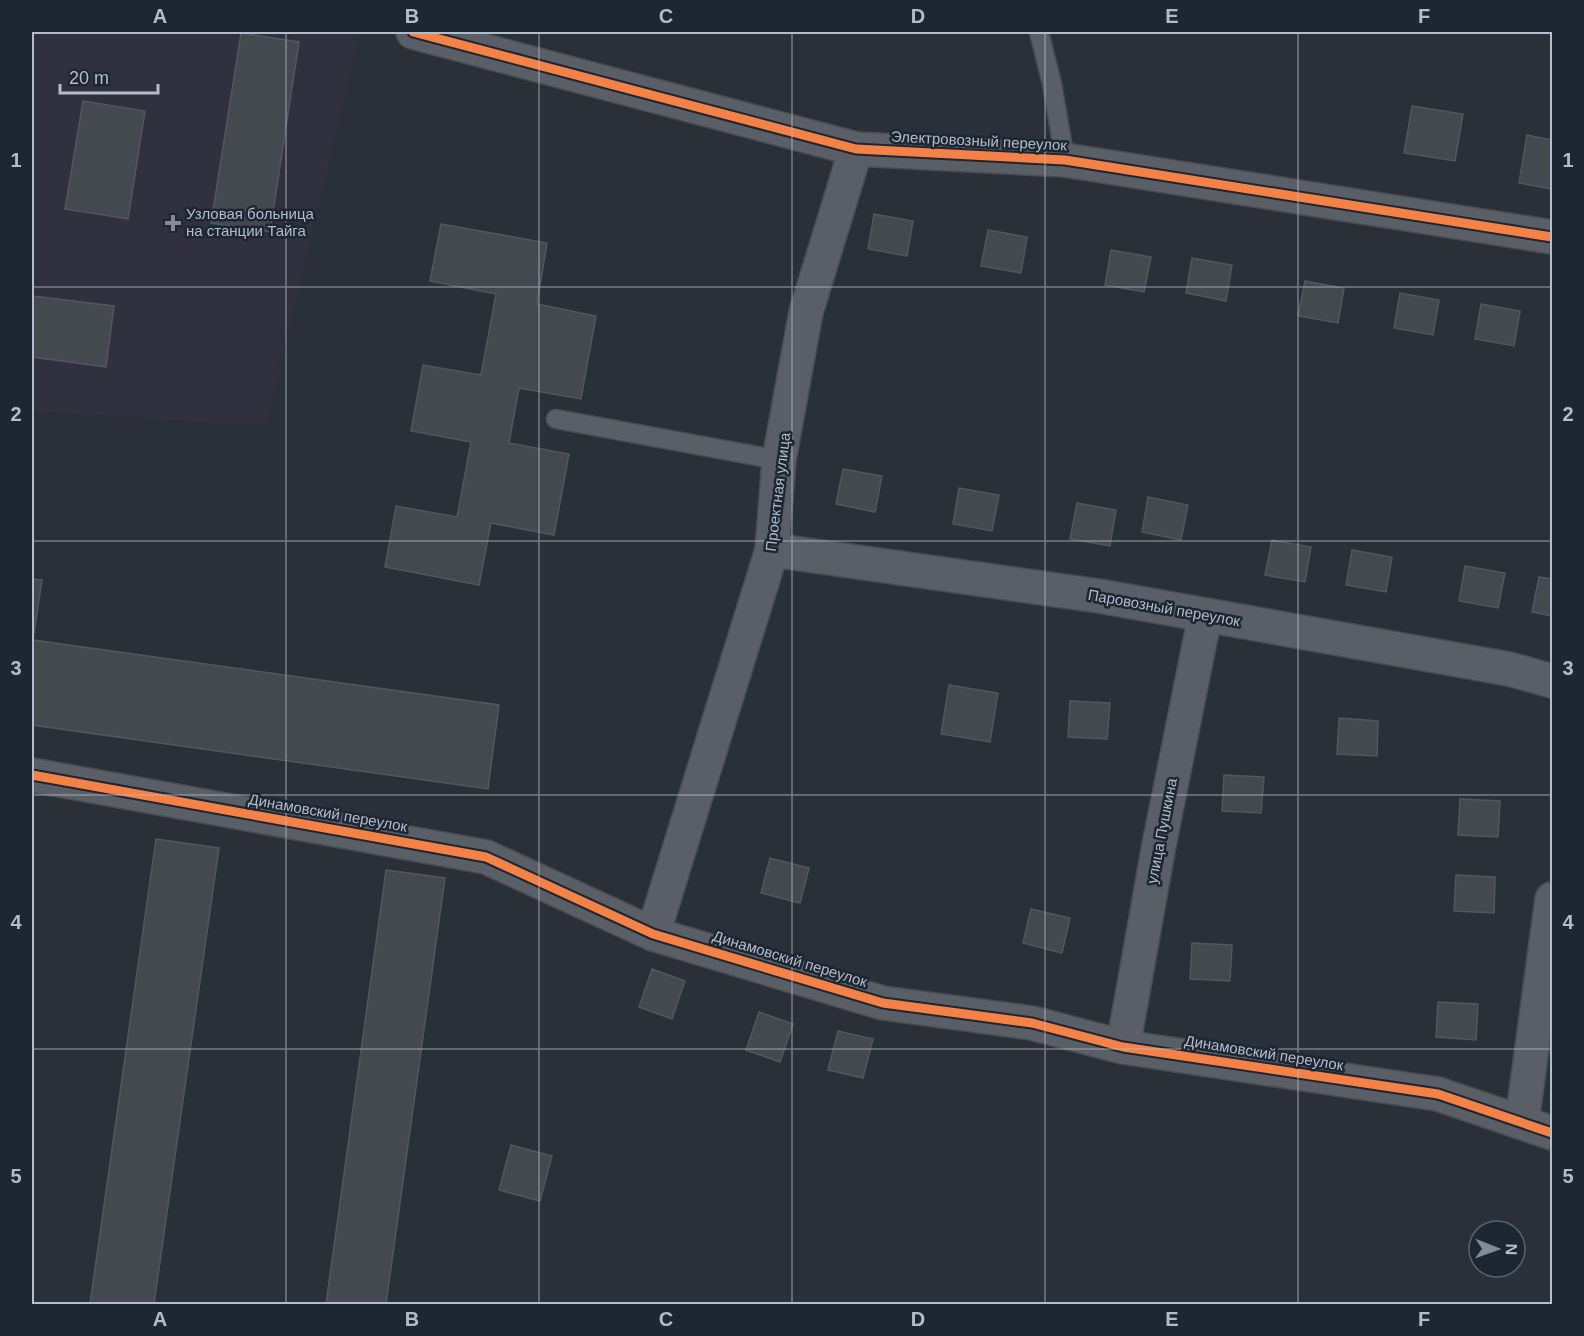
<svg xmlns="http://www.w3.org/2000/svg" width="1584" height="1336" font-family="Helvetica,sans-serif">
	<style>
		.medical { fill: #31303e }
		.building { fill: #444950; stroke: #52575f; stroke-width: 1.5 }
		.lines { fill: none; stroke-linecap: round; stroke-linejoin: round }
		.service-casing { stroke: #484c53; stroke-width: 21 }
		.minor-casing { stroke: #484c53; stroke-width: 36 }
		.service { stroke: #5a5e66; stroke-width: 18 }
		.minor { stroke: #5a5e66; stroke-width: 33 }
		.cycleway-casing { stroke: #1d2633; stroke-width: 13 }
		.cycleway { stroke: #f48246; stroke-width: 9 }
		.grid { fill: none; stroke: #b4bcc9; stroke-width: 1.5; stroke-opacity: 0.55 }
		.poi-dot { fill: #848b96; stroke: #1d2633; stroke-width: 2 }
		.labels { text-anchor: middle; stroke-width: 5; stroke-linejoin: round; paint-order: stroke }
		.street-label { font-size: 15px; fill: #b4bcc9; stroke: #1d2633 }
		.poi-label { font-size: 15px; fill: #b4bcc9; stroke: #1d2633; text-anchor: start }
		.neatline { fill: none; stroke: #b4bcc9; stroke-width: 2 }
		.grid-label { font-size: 20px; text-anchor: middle; font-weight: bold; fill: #b4bcc9 }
	</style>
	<rect width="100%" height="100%" fill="#2a3038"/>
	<path class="medical" d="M32,32H359L265,426L32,411Z"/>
	<path class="building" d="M241,33L299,42L270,232L211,223Z
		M83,101L145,111L128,219L65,209Z
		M1412,106L1463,114L1455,161L1404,153Z
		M1527,135L1552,140V189L1519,183Z
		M874,214L913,221L907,256L868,249Z
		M441,224L547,243L537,304L596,316L581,399L519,388L509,443L569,454L554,535L491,523L479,585L385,567L396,506L457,517L471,442L411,431L423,365L481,375L496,294L430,281Z
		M988,230L1027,237L1021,273L981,266Z
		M1111,250L1151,257L1144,292L1105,285Z
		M1192,258L1232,265L1226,301L1186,293Z
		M1305,281L1344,288L1338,323L1298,316Z
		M1400,293L1439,300L1433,335L1394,328Z
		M32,296L114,306L106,367L32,357Z
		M1481,304L1520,311L1514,346L1475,339Z
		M843,469L882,476L875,512L836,504Z
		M959,488L999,495L992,531L953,524Z
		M1148,497L1188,505L1181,540L1142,532Z
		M1077,503L1116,510L1110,546L1070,539Z
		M1272,540L1311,547L1305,582L1265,575Z
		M1352,550L1392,557L1386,592L1346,585Z
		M1465,566L1505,573L1498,608L1459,601Z
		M1539,577L1552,579V616L1532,612Z
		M32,579L42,580L33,640L499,705L488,789L32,725Z
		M949,685L998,693L990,742L941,734Z
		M1070,701L1110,703L1107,739L1068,737Z
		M1339,718L1378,721L1377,756L1337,754Z
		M1224,775L1264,777L1261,813L1222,811Z
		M1460,799L1500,801L1498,837L1458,835Z
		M156,839L219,848L154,1304H90Z
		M770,858L809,868L800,903L761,893Z
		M386,870L445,878L386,1304H326Z
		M1456,875L1495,877L1494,913L1454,911Z
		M1031,909L1070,918L1062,953L1023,943Z
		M1192,943L1232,945L1230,981L1190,979Z
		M652,969L685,981L672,1019L639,1007Z
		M1438,1002L1478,1004L1476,1040L1436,1037Z
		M759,1012L793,1024L780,1062L746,1050Z
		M838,1031L873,1039L863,1078L828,1070Z
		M511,1145L552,1156L540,1201L499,1190Z"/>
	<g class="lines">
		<g class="service-casing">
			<path id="service" d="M1039,32L1052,84L1065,160
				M556,419L779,460"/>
		</g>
		<g class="minor-casing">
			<path id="minor" d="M413,32L856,149L1065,160L1552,237
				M772,550L1099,596L1509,669L1552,681
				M32,775L486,857L653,934L883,1003L1032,1023L1123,1047L1438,1094L1552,1133
				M653,934L772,550L779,460L806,312L856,149
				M1123,1047L1159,845L1205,616
				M1522,1122L1552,899"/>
		</g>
		<use href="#service" class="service"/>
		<use href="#minor" class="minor"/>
		<g class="cycleway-casing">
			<path id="cycleway" d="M413,32L856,149L1065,160L1552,237
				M32,775L486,857L653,934L883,1003L1032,1023L1123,1047L1438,1094L1552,1133"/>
		</g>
		<use href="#cycleway" class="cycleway"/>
	</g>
	<path class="grid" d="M286,32V1304M539,32V1304M792,32V1304M1045,32V1304M1298,32V1304M32,287H1552M32,541H1552M32,795H1552M32,1049H1552"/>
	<path class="poi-dot" d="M170 214h6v6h6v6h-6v6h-6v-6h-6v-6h6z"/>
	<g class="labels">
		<g class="street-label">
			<text transform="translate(979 141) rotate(3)" y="5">Электровозный переулок</text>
			<text transform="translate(778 492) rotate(-83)" y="5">Проектная улица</text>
			<text transform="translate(1164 608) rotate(10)" y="5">Паровозный переулок</text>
			<text transform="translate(328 813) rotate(10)" y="5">Динамовский переулок</text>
			<text transform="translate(1162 831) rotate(-79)" y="5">улица Пушкина</text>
			<text transform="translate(790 959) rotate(17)" y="5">Динамовский переулок</text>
			<text transform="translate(1264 1053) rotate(9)" y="5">Динамовский переулок</text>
		</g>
		<g class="poi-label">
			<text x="186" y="219">Узловая больница<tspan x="186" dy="17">на станции Тайга</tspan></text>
		</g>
	</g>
	<rect width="1584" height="1336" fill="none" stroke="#1d2633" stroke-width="66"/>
	<g transform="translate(1497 1249) rotate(91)"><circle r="28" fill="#1d2633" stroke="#59626f" stroke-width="1.5"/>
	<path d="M0-4.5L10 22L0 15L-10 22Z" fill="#848b96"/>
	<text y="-9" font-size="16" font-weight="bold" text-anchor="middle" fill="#b4bcc9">N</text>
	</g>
	<path d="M60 84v9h98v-9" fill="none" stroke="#b4bcc9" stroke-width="3"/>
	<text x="69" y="84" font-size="18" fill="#b4bcc9" stroke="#1d2633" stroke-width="4.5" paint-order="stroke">20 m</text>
	<rect x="33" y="33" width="1518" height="1270" class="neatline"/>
	<g class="grid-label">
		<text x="160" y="23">A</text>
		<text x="412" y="23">B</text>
		<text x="666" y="23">C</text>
		<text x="918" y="23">D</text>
		<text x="1172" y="23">E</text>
		<text x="1424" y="23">F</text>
		<text x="16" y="167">1</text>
		<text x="1568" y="167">1</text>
		<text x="16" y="421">2</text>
		<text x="1568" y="421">2</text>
		<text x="16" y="675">3</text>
		<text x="1568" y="675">3</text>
		<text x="16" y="929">4</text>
		<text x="1568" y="929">4</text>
		<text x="16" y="1183">5</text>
		<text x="1568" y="1183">5</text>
		<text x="160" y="1326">A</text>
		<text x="412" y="1326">B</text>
		<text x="666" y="1326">C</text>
		<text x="918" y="1326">D</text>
		<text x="1172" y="1326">E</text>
		<text x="1424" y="1326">F</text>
	</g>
</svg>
